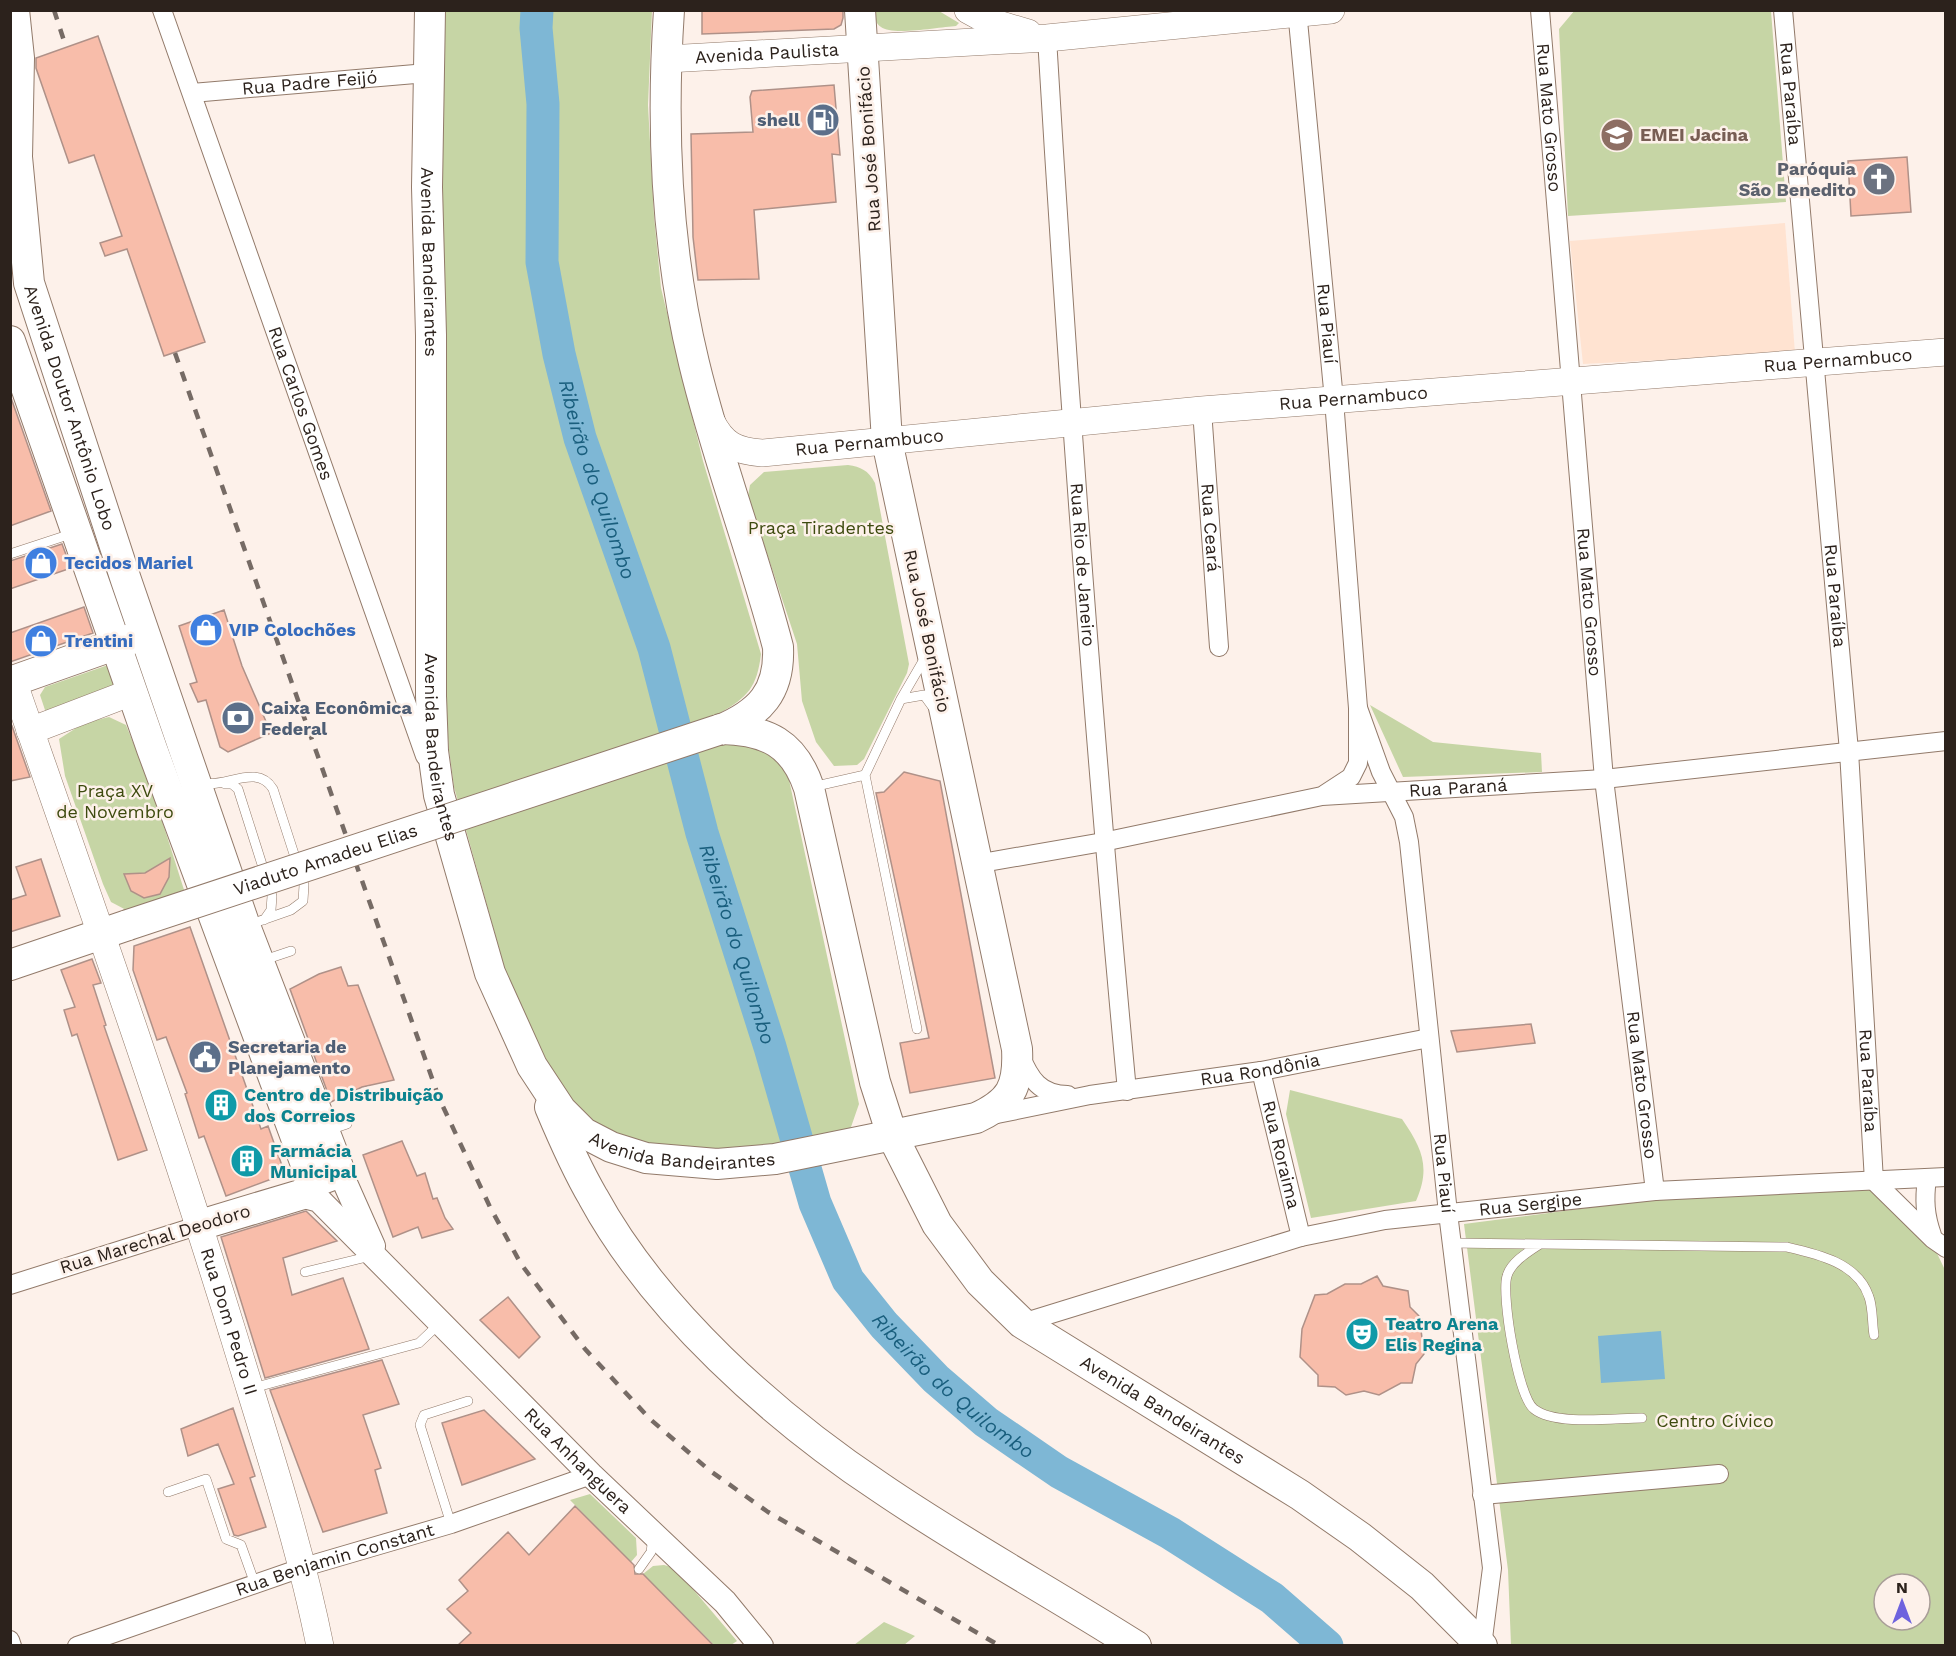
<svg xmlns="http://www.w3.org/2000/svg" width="1956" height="1656" font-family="'Work Sans',sans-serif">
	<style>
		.built { fill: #ffe3d1 }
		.green { fill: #c6d5a5; fill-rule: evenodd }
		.water { fill: #7eb7d5 }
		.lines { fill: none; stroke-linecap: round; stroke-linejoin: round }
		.river { stroke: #7eb7d5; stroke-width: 33 }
		.building { fill: #f8bdaa; stroke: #af9188; stroke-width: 1.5 }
		.service-casing { stroke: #927a6a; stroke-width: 10 }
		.minor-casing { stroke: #927a6a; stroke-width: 20 }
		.tertiary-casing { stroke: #927a6a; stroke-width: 26 }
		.secondary-casing { stroke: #927a6a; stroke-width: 28 }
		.primary-casing { stroke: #927a6a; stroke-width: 32 }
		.service { stroke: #fff; stroke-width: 9 }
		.minor { stroke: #fff; stroke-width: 18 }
		.tertiary { stroke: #fff; stroke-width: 24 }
		.secondary { stroke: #fff; stroke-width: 27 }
		.primary { stroke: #fff; stroke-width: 30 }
		.rail { stroke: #766b65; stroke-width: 4.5; stroke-dasharray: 10 10; stroke-linecap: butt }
		.primary-bridge-casing { stroke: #927a6a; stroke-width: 32; stroke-linecap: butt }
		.primary-bridge { stroke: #fff; stroke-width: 30 }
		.labels { text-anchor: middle; stroke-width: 5; stroke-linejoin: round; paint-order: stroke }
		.street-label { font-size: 18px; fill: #2c221c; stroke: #fdf1ea }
		.service-label { font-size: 18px; font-weight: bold; fill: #4e5e75; stroke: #fdf1ea; text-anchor: start }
		.education-label { font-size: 18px; font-weight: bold; fill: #785e54; stroke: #fdf1ea; text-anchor: start }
		.worship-label { font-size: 18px; font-weight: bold; fill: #5b616d; stroke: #fdf1ea; text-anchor: end }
		.park-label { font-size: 18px; fill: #3d4a0e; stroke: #fdf1ea }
		.shop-label { font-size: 18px; font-weight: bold; fill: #366cbe; stroke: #fdf1ea; text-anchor: start }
		.culture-label { font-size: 18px; font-weight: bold; fill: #0d838f; stroke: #fdf1ea; text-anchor: start }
		.water-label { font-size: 20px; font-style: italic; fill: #195e7d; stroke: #fdf1ea }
	</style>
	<rect width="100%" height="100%" fill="#fdf1ea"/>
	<path class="built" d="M1785,223L1795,353L1583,364L1570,241Z"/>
	<path class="green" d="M1575,10L1771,11L1786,202L1568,216L1559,29Z
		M445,11H652L648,105L654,216L661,288L703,461L761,654C757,687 748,697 720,713L749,743L779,761L788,775L859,1104L851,1127L843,1135L771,1150L673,1155L633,1145L578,1116L514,1002L454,787L449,750L437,598L441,61Z
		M874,11H939L959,23L956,26C940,27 892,36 881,27C875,23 875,17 874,11Z
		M848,465C861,467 868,470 875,483L909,664L907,673L864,759L857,765L834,766L816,742L802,701L797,644L748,496L750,485L764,472Z
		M108,665L118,686L52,708L46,713L40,695L45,687Z
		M1370,705L1433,742L1541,753L1542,772L1403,777Z
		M109,717L126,725L152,789L185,893L130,912L111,902L103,884L65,776L59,739L84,723Z
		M1290,1090L1402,1119C1422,1148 1431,1167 1416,1201L1311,1218L1286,1114Z
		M1877,1187L1933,1245L1945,1270V1645H1511L1508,1570L1464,1224L1655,1199ZM1884,1584H1920V1620H1884Z
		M590,1494L636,1538L637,1555L631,1562L570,1500Z
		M664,1565L675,1568L737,1641L731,1645H714L643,1574L653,1566Z
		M884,1622L915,1636L904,1645H854Z"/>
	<path class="water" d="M1661,1331L1665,1379L1601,1383L1598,1336Z"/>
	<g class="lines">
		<path class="river" id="s1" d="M537,10L536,28L543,104L542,262L559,354L580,438L654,648L702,833L770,1047L815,1203L848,1280L884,1325L936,1379L986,1422L1059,1472L1170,1533L1272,1598L1327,1646"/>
	</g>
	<path class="building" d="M702,10H843V18L841,25L834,29L702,34Z
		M98,36L205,342L164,356L127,249L105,256L100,243L122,236L94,155L69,163L36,68V58Z
		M834,85L840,155L832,154L836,202L754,210L759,279L698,280L693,237L691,134L753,132L750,97L752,91Z
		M1907,157L1911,212L1851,216L1848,161Z
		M10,395L51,511L10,526Z
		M62,544L71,568L10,589V561Z
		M84,607L93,633L10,662V633Z
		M224,610L242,666L271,733L228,752L220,747L206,700L198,702L190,684L197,682L179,626Z
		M12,726L30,777L10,781V727Z
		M904,772L940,781L995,1078L910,1093L900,1043L929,1038L876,793L884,792Z
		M170,858L169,877L160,894L144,898L131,891L124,874L145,873Z
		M41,859L60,916L10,932V900L26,895L16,867Z
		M190,927L261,1129L268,1126L285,1174L226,1196L204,1136L199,1138L185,1094L187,1093L166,1037L157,1040L133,970L134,946Z
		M92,959L101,983L93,985L106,1025L104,1026L147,1150L118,1160L77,1034L72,1036L64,1010L75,1007L61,970Z
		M341,967L348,986L358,985L394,1080L362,1087L331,1102L290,989L319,974Z
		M1531,1024L1535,1043L1457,1052L1451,1031Z
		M402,1141L417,1176L425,1173L433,1199L437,1198L445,1218L453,1229L422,1238L418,1227L393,1237L363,1155Z
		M306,1211L337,1241L283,1258L292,1295L343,1278L369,1349L265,1378L221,1237Z
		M1377,1276L1383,1286L1408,1291L1410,1307L1427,1324L1421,1330L1424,1354L1416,1364L1412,1383H1401L1379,1395L1364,1391L1346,1395L1335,1387L1318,1386V1375L1300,1357L1302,1329L1315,1295L1327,1294L1345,1284H1361Z
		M508,1297L540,1337L519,1358L480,1320Z
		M382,1360L399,1404L363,1415L381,1468L375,1470L387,1513L323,1532L270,1390Z
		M233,1408L255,1476L250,1478L266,1527L238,1536L234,1535L218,1489L234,1484L218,1444L188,1456L181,1429Z
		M484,1410L535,1459L462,1485L442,1423Z
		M575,1506L634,1565L635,1574H643L714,1646H457L471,1633L447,1609L468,1591L459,1580L508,1532L529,1555Z"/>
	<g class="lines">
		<g class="service-casing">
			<path id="service" d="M10,554L74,533
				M901,699L924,695L932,706
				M202,783C226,788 257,763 273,789L304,885L303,901L291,910L248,925
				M225,784H232L238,789L272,896L271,910L264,920
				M812,787L865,775
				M264,960L291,951
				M917,1029L865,775L901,699L926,656
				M329,1130L347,1124
				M1452,1243L1787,1247C1818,1254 1858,1263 1869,1297C1873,1308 1872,1323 1874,1335
				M1540,1244C1528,1252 1511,1262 1507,1276C1501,1295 1518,1397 1534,1409C1555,1426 1615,1418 1642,1418
				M305,1272L371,1256
				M253,1388L419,1343L440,1323
				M168,1492L206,1479L226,1539L241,1545L255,1584
				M451,1524L420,1425L424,1415L468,1401
				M639,1569L651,1552L653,1537"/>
		</g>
		<g class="minor-casing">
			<g id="minor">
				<path id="s2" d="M162,10L425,756"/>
				<path id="s3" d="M1297,10L1334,400L1358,708V763L1351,777L1325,794"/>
				<path id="s4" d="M1540,10L1604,779L1655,1191"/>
				<path id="s5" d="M1783,10L1849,751L1874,1181L1933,1239L1946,1248"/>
				<path id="s6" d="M1047,38C1068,389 1094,740 1127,1091"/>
				<path id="s7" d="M192,93L427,73"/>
				<path id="s8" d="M1202,410L1219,647"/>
				<path id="s9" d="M1358,708L1381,772L1404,817L1409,842L1448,1213L1492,1568L1482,1646"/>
				<path id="s10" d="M976,864L1103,842L1322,796L1604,779L1946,741"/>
				<path d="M1020,1055C1030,1079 1040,1095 1068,1095"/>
				<path id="s11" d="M1261,1071L1301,1237"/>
				<path id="s12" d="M992,1115L1090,1095L1261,1071L1429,1038"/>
				<path d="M1927,1178C1924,1200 1925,1215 1932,1235"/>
				<path d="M10,1285L200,1225"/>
				<path id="s13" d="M1022,1323L1301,1237L1385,1220L1655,1191L1946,1177"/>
				<path d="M1482,1495L1719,1474"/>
				<path d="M10,1640L12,1646"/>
				<path id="s14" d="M77,1646L304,1567L451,1524L591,1475"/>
			</g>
		</g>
		<g class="tertiary-casing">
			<g id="tertiary">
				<path d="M338,1167L373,1246"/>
				<path id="s15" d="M300,1195L319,1200L591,1475L725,1602L761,1646"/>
			</g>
		</g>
		<g class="secondary-casing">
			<g id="secondary">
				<path d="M968,10L988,21L1028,33"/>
				<path id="s16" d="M667,59L1047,38L1331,10"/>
				<path id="s17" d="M711,421C723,445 736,451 762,453L1202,410L1946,352"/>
				<path id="s18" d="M13,681C89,899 166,1116 234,1337C265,1439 299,1541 320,1646"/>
				<path d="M30,731L132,692"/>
			</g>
		</g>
		<g class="primary-casing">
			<g id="primary">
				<path id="s19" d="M14,10L19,58L17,157L29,283L126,580L245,926L338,1167L335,1174L322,1179L307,1170"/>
				<path id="s20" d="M430,10L427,187L431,335V696L433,751L439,795L490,973L532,1066L561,1110L584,1133L611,1147L646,1158L717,1164L775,1159L976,1118C1011,1102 1019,1087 1017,1049L887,441L860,10"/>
				<path d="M669,10C661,129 666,248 694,363C717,459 753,551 778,647C780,692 760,713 720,730"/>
				<path d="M10,341L152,749L311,1178L307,1191L300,1195L200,1225"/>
				<path d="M10,682L134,638"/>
				<path id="s21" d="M721,729C767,730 794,743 809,788L875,1082L892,1135L937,1224L980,1282L1022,1323L1300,1495L1360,1537L1422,1586L1482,1646"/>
				<path d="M10,965L128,925"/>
				<path d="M550,1107C563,1138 576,1168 593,1197C655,1311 774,1417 881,1488C963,1544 1051,1592 1136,1646"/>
			</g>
		</g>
		<use href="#service" class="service"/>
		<use href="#minor" class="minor"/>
		<use href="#tertiary" class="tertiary"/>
		<use href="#secondary" class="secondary"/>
		<use href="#primary" class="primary"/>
		<path class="rail" d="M54,10L66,47
			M175,353L439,1098L490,1207L521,1264L585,1349L650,1419L709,1470L768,1512L1000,1646"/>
		<g class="primary-bridge-casing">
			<g id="primary-bridge">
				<path id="s22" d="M128,925L718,730"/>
			</g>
		</g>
		<use href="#primary-bridge" class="primary-bridge"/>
	</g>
	<defs>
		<g id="fuel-disc" transform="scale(1.725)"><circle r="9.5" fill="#5c6f8a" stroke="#fdf1ea"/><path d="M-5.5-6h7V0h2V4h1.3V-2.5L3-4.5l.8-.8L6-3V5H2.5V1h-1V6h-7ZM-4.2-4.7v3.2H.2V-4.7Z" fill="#fff"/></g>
		<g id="school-disc" transform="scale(1.725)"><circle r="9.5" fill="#8d6e63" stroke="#fdf1ea"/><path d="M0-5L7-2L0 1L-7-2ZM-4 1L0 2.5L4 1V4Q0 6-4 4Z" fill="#fff"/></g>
		<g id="church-disc" transform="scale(1.725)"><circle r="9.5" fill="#6b7280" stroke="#fdf1ea"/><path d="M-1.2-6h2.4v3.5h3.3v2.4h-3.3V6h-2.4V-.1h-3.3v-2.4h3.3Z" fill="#fff"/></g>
		<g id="shop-disc" transform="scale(1.725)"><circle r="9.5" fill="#3f7fe0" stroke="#fdf1ea"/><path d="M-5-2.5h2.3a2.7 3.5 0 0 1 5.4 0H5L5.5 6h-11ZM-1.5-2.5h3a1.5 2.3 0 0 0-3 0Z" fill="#fff"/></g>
		<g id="bank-disc" transform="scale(1.725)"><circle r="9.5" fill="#5c6f8a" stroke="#fdf1ea"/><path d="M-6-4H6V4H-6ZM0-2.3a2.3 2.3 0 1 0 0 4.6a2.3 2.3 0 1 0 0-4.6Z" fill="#fff"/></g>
		<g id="civic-disc" transform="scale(1.725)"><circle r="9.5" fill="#5c6f8a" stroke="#fdf1ea"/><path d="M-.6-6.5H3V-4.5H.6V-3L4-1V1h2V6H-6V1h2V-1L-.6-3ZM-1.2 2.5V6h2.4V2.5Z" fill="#fff"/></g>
		<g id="building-disc" transform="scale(1.725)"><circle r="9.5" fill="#0f9aa8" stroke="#fdf1ea"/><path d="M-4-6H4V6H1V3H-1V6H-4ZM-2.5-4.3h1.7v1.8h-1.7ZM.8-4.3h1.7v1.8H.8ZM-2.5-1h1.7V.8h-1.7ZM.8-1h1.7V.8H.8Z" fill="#fff"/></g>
		<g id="theatre-disc" transform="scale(1.725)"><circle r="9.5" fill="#0f9aa8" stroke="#fdf1ea"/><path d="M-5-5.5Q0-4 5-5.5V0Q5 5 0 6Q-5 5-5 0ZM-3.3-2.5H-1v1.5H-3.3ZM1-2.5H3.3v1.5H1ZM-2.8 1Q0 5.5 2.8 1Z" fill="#fff"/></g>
	</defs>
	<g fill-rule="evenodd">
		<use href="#fuel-disc" x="823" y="120"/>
		<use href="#school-disc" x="1617" y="135"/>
		<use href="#church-disc" x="1879" y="179"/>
		<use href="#shop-disc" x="41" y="563"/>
		<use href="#shop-disc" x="206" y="630"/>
		<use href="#shop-disc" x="41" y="641"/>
		<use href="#bank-disc" x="238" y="718"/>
		<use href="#civic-disc" x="205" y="1057"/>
		<use href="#building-disc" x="221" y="1105"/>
		<use href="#building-disc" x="247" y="1161"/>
		<use href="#theatre-disc" x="1362" y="1334"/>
	</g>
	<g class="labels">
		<g class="street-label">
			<text dy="6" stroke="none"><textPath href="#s16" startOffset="100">Avenida Paulista</textPath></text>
			<text dy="6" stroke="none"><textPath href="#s7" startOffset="118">Rua Padre Feijó</textPath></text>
			<text dy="6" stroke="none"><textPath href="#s5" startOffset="84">Rua Paraíba</textPath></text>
			<text dy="6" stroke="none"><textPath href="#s4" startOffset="108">Rua Mato Grosso</textPath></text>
			<text transform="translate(869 149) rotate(-94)" y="6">Rua José Bonifácio</text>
			<text dy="6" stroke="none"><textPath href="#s20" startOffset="252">Avenida Bandeirantes</textPath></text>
			<text dy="6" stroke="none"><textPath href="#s3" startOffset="315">Rua Piauí</textPath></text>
			<text dy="6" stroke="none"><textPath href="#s17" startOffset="1144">Rua Pernambuco</textPath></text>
			<text dy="6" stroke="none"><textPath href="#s17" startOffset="658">Rua Pernambuco</textPath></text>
			<text dy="6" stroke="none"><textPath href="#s2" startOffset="417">Rua Carlos Gomes</textPath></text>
			<text dy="6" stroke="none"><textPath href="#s19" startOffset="405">Avenida Doutor Antônio Lobo</textPath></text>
			<text dy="6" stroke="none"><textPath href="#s17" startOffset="172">Rua Pernambuco</textPath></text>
			<text dy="6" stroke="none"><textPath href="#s8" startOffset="118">Rua Ceará</textPath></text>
			<text dy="6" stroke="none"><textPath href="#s6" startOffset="528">Rua Rio de Janeiro</textPath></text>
			<text dy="6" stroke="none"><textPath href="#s5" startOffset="588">Rua Paraíba</textPath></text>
			<text dy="6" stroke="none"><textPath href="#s4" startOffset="594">Rua Mato Grosso</textPath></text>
			<text transform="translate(927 631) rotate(78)" y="6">Rua José Bonifácio</text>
			<text dy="6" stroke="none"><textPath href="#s20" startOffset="738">Avenida Bandeirantes</textPath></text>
			<text dy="6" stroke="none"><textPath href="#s10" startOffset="489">Rua Paraná</textPath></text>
			<text dy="6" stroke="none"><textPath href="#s22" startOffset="208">Viaduto Amadeu Elias</textPath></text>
			<text dy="6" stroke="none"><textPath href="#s12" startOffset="272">Rua Rondônia</textPath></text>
			<text dy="6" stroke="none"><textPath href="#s5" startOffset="1074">Rua Paraíba</textPath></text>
			<text dy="6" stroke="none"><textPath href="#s4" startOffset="1080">Rua Mato Grosso</textPath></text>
			<text dy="6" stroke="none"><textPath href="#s20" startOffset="1260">Avenida Bandeirantes</textPath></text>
			<text dy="6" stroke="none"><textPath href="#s11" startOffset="86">Rua Roraima</textPath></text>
			<text dy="6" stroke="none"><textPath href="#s9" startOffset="477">Rua Piauí</textPath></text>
			<text dy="6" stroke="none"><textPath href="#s13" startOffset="524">Rua Sergipe</textPath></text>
			<text transform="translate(155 1239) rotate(-17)" y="6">Rua Marechal Deodoro</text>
			<text dy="6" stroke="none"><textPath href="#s18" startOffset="676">Rua Dom Pedro II</textPath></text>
			<text dy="6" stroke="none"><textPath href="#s21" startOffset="868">Avenida Bandeirantes</textPath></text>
			<text dy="6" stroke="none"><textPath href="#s15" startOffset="387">Rua Anhanguera</textPath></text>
			<text dy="6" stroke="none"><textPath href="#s14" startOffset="272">Rua Benjamin Constant</textPath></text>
		</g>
		<g class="service-label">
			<text x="800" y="126" text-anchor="end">shell</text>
			<text x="261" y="714">Caixa Econômica<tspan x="261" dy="21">Federal</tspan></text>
			<text x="228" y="1053">Secretaria de<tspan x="228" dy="21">Planejamento</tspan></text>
		</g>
		<g class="education-label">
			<text x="1640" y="141">EMEI Jacina</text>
		</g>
		<g class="worship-label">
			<text x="1856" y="175">Paróquia<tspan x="1856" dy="21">São Benedito</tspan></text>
		</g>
		<g class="park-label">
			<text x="821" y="534">Praça Tiradentes</text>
			<text x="115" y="797">Praça XV<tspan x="115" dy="21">de Novembro</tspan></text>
			<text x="1715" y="1427">Centro Cívico</text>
		</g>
		<g class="shop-label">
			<text x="64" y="569">Tecidos Mariel</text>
			<text x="229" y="636">VIP Colochões</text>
			<text x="64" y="647">Trentini</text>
		</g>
		<g class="culture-label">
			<text x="244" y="1101">Centro de Distribuição<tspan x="244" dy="21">dos Correios</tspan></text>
			<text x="270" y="1157">Farmácia<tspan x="270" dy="21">Municipal</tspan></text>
			<text x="1385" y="1330">Teatro Arena<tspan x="1385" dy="21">Elis Regina</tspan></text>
		</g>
		<g class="water-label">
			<text dy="7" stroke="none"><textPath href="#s1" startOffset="477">Ribeirão do Quilombo</textPath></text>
			<text dy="7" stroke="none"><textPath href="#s1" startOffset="963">Ribeirão do Quilombo</textPath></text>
			<text dy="7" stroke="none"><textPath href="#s1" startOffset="1467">Ribeirão do Quilombo</textPath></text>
		</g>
	</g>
	<rect width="1956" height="1656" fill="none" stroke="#2c221c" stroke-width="24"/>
	<g transform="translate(1902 1602)"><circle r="28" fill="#fdf1ea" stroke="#a99e98" stroke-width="1.5"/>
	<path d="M0-4.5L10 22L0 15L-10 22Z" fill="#6e63de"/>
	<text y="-9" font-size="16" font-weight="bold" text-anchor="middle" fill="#2c221c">N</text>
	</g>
</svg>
